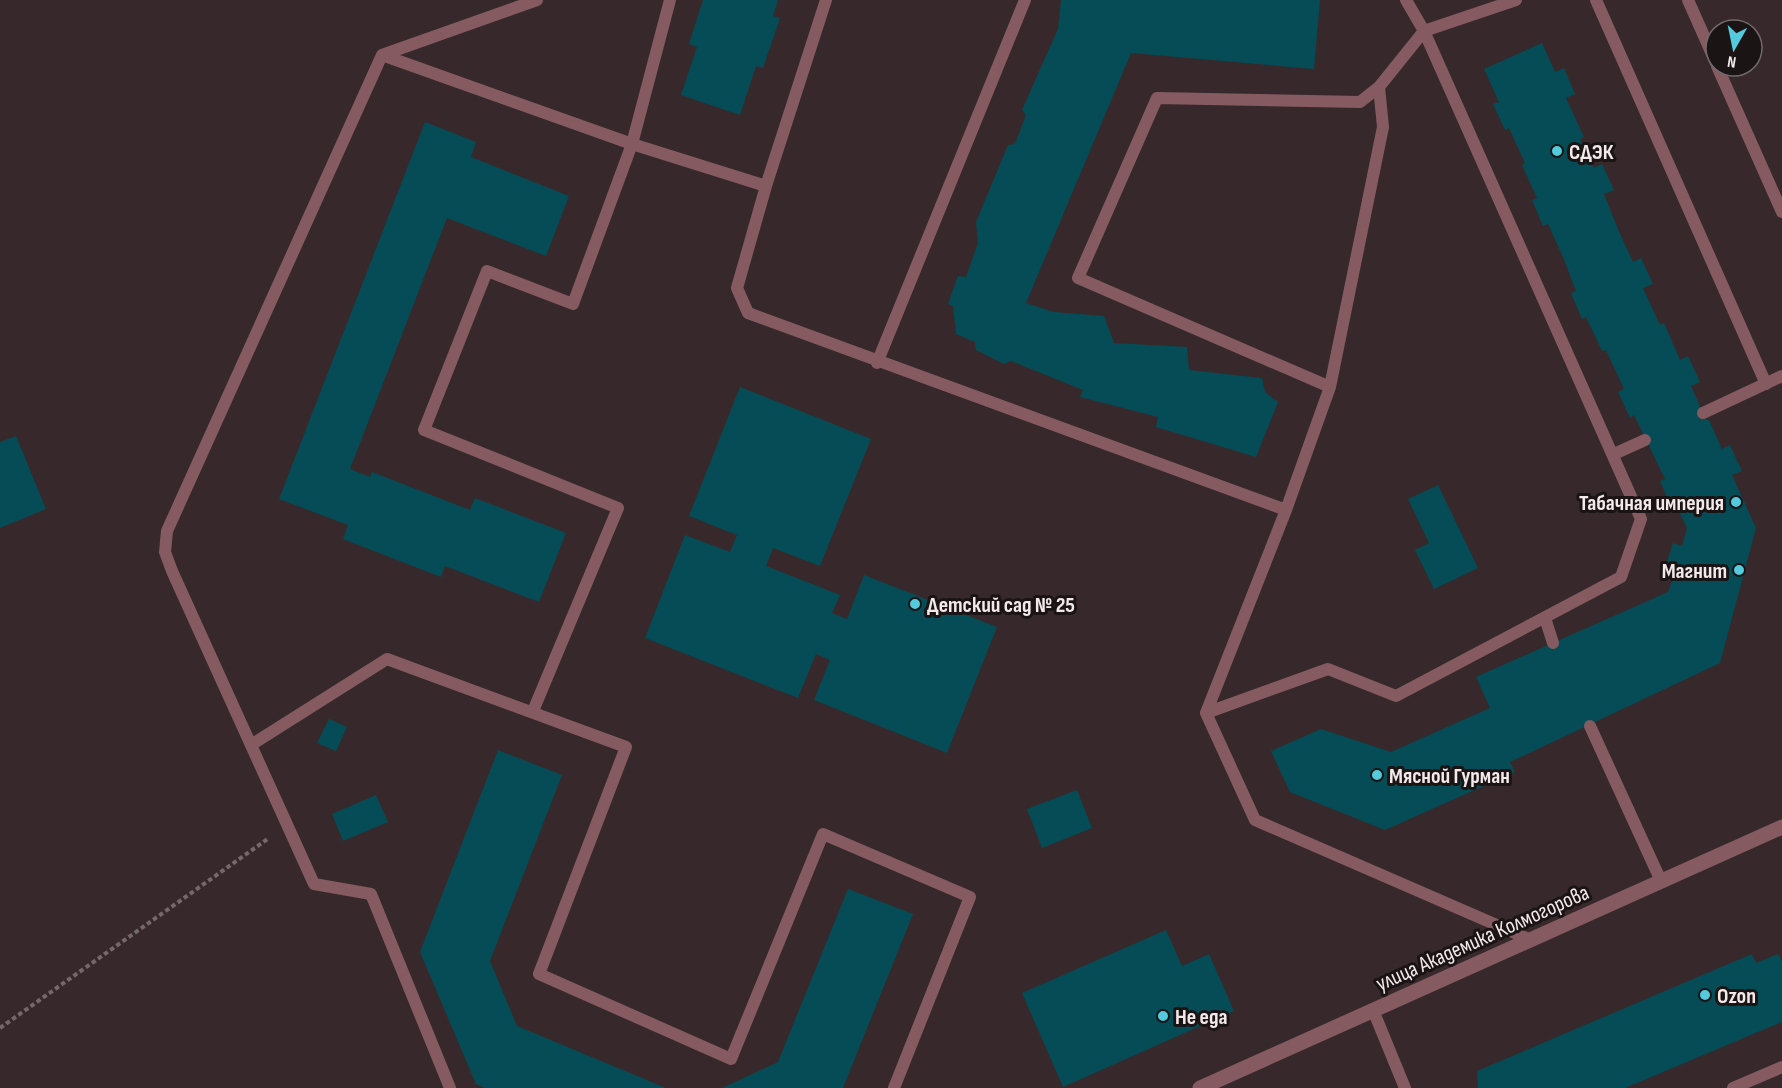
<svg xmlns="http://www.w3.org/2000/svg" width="1782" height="1088" font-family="'Sofia Sans Condensed',sans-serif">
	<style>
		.building { fill: #054c56 }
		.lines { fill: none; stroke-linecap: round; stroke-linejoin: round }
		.path { stroke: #746869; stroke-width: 4; stroke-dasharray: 4.5 3; stroke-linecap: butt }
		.service { stroke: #855b61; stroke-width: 12 }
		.minor { stroke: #855b61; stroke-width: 15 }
		.poi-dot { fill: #54cadd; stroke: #1a1415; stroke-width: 2 }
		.labels { text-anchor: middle; stroke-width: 6; stroke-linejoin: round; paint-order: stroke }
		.poi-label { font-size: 22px; font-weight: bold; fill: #f3e9ea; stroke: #1a1415; text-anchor: start }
		.street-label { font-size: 22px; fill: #f3e9ea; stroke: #1a1415 }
	</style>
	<rect width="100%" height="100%" fill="#37292b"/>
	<path class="building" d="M703,0H778L773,16L780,18L763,68L756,66L740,115L681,95L697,47L689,44Z
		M1061,0H1320L1314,69L1131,53L1026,303L1054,312L1104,316L1114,343L1187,347L1189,370L1262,378L1265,392L1278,402L1256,457L1156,427L1158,417L1080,397L1083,390L1011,361L1004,364L976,350L975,342L956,334L953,306L948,304L958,276L966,277L978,243L976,222L1008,145L1015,144L1026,115L1022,110L1058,29Z
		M1542,43L1555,72L1564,68L1575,94L1566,98L1584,137L1580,139L1594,168L1602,164L1614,190L1604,194L1620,234L1633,262L1641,258L1653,284L1643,288L1660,325L1664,323L1680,360L1688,356L1700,382L1691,386L1706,420H1709L1722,449L1730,445L1742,471L1732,475L1756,528L1720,663L1510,762L1515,772L1385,830L1290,792L1271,751L1321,729L1391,752L1490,708L1476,677L1668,592L1673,578L1663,574L1673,543L1682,546L1687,528L1676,505L1671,507L1660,481L1665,479L1634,415L1630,418L1618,392L1624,389L1606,350L1602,351L1586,317L1582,319L1571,293L1576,291L1563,257L1548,224L1543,226L1532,200L1537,198L1522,165L1525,163L1509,128L1505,130L1493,104L1499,102L1484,69Z
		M425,122L476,142L471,157L569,196L546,256L447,218L350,469L370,477L372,472L470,510L475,498L566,533L539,602L445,566L441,577L343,539L348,525L279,499Z
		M740,387L871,439L820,566L773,548L766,566L840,595L832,613L847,619L864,575L997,627L947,753L814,700L830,660L816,654L798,698L645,638L685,535L730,552L737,535L689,516Z
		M16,436L46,509L0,528V442Z
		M1438,485L1478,568L1434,589L1415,550L1429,543L1408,499Z
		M329,719L347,727L336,751L317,743Z
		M498,750L562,775L490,961L517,1026L666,1088H485L476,1084L420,952Z
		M1077,790L1092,828L1042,848L1027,809Z
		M376,795L388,822L343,841L332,814Z
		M848,889L913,914L843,1088H722L778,1062Z
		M1166,930L1182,966L1209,954L1234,1011L1063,1087L1022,993Z
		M1752,954L1756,963L1778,954L1782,962V1022L1625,1088H1478L1477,1071Z"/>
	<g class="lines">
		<path class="path" d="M0,1028L269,838"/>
		<path class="service" d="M826,0L766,186L737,288L748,313L1286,510L1330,387L1383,127L1379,87L1424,31L1516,0
			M1406,0L1424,31L1641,519L1621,577L1396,696L1328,669L1206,713L1255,820L1531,940
			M1596,0L1766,384
			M1688,0L1716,63
			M382,55L632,144L766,186
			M1717,66L1782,212
			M877,363L1025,0
			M1330,387L1078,278L1157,98L1360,102L1379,87
			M1703,413L1782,376
			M1614,454L1645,440
			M1545,618L1553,643
			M533,711L618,508L424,430L487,271L573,304L632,144L670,0
			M1206,713L1286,510
			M1590,726L1661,881
			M251,745L387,659L626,747L539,974L731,1059L823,834L970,897L894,1088
			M1373,1010L1405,1088
			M450,1088L371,894L314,884L172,571L165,552L167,531L382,55L537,0
			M1733,1088L1782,1067"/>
		<path class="minor" d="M1200,1088L1782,827"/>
	</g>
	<g class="poi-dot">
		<circle cx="1557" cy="151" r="6"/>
		<circle cx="1736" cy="502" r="6"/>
		<circle cx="1739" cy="570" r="6"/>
		<circle cx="915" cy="604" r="6"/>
		<circle cx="1377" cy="775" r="6"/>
		<circle cx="1705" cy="995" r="6"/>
		<circle cx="1163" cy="1016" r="6"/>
	</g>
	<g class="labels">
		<g class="poi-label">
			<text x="1569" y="159">СДЭК</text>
			<text x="1724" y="510" text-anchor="end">Табачная империя</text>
			<text x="1727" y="578" text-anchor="end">Магнит</text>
			<text x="927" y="612">Детский сад № 25</text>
			<text x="1389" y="783">Мясной Гурман</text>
			<text x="1717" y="1003">Ozon</text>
			<text x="1175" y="1024">Не еда</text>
		</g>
		<g class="street-label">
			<text transform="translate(1482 937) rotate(-24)" y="8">улица Академика Колмогорова</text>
		</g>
	</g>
	<g transform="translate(1734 48) rotate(189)"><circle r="28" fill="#1a1415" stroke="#71696a" stroke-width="1.5"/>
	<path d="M0-4.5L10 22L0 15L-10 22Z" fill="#54cadd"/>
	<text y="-9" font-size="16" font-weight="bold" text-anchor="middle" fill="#f3e9ea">N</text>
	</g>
</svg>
